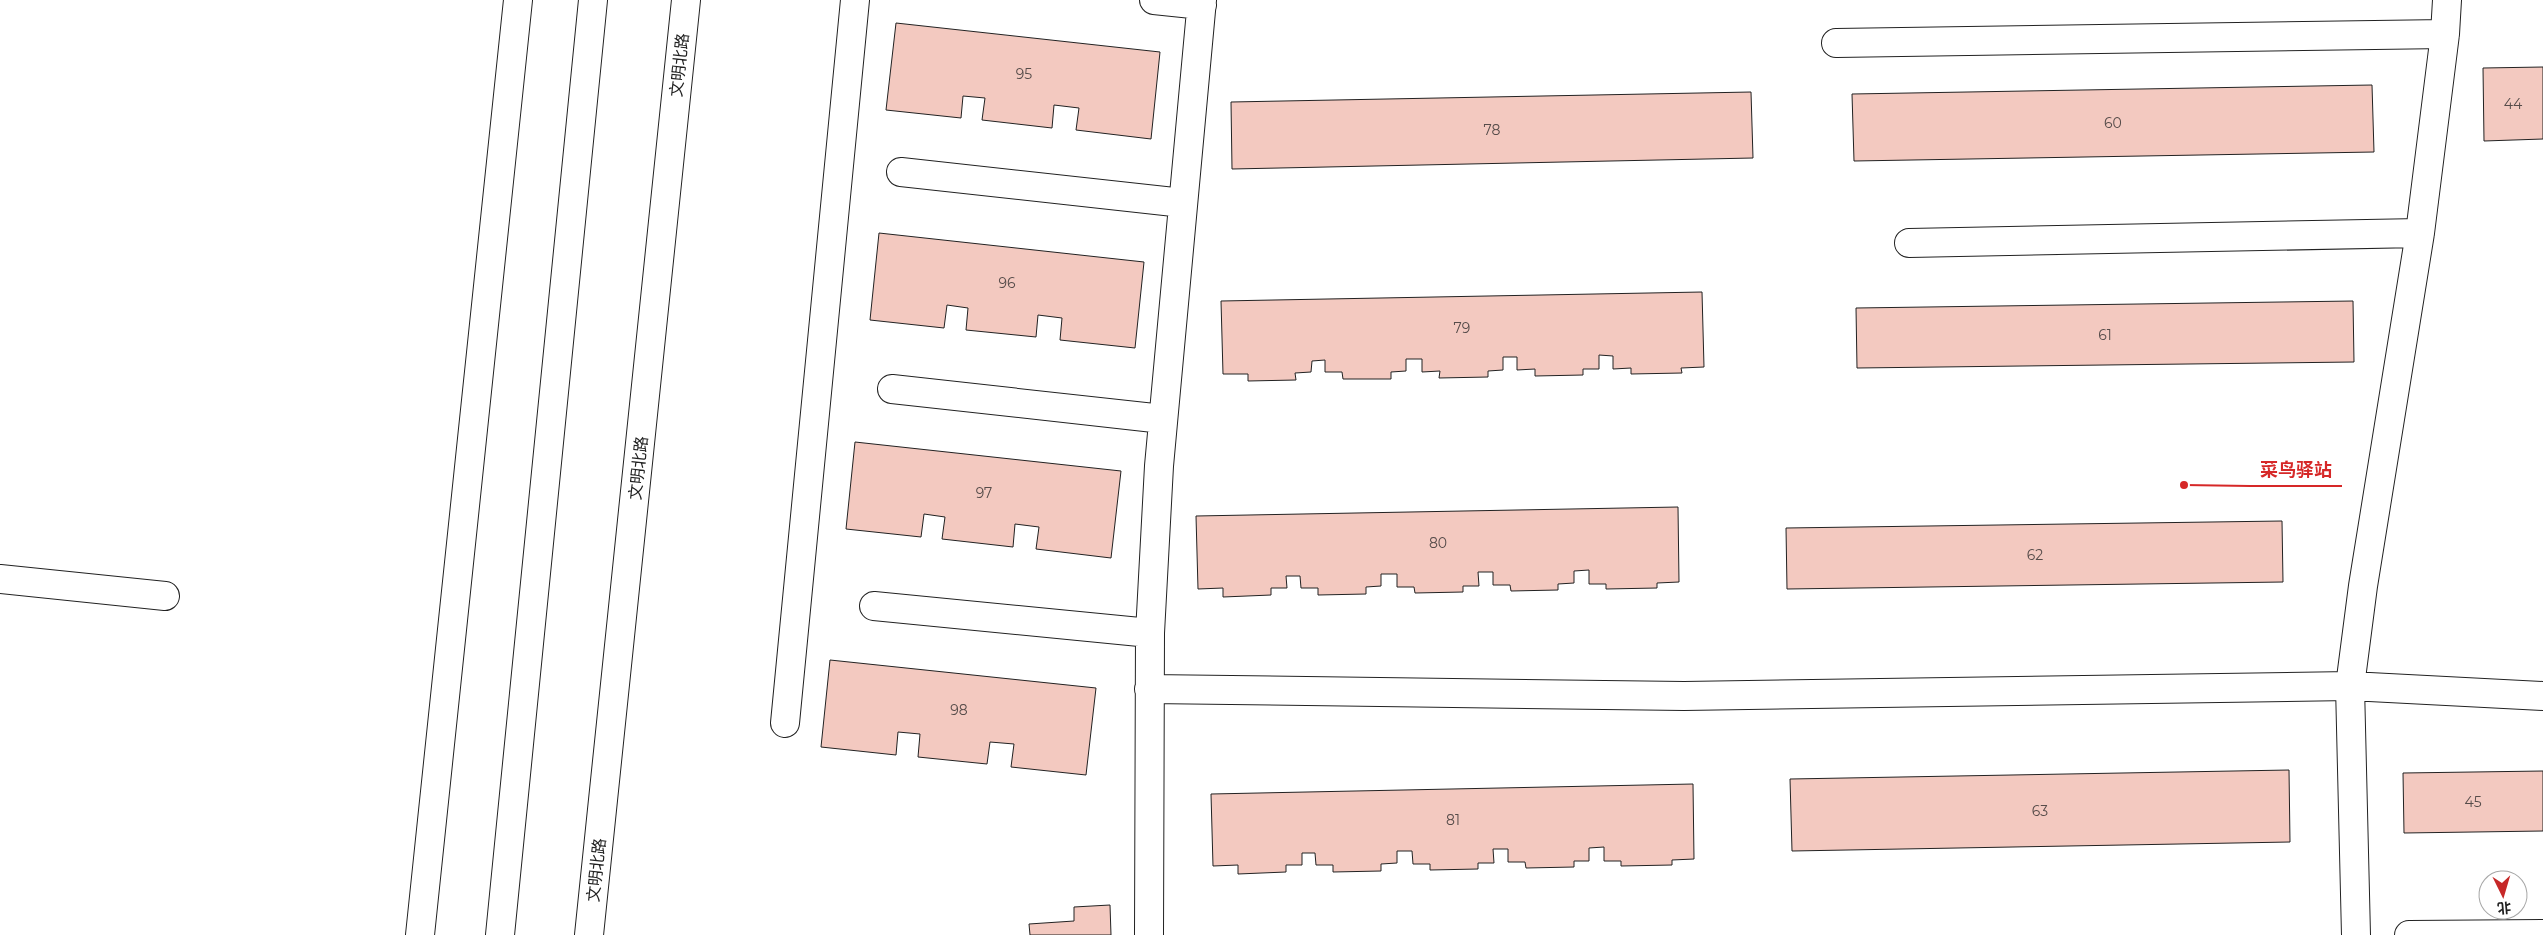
<svg xmlns="http://www.w3.org/2000/svg" width="2543" height="935" font-family="Montserrat,'Noto Sans SC',sans-serif">
	<style>
		.building { fill: #f3c9c0; stroke: #222 }
		.lines { fill: none; stroke-linecap: round; stroke-linejoin: round }
		.minor-casing { stroke: #222; stroke-width: 30 }
		.minor { stroke: #fff; stroke-width: 28 }
		.labels { text-anchor: middle; stroke-width: 4; stroke-linejoin: round; paint-order: stroke }
		.number-label { font-size: 14px; fill: #564c4a }
		.street-label { font-size: 16px; fill: #222; stroke: #fff }
		.leader { fill: none; stroke: #d62828; stroke-width: 2 }
		.callout-dot { fill: #d62828; stroke: #fff; stroke-width: 2 }
		.callout-label { font-size: 18px; text-anchor: middle; font-weight: bold; fill: #d62828; stroke: #fff; stroke-width: 4; stroke-linejoin: round; paint-order: stroke }
	</style>
	<rect width="100%" height="100%" fill="#fff"/>
	<path class="building" d="M896,23L1160,52L1151,139L1076,130L1079,108L1054,105L1052,128L982,120L985,98L963,96L961,118L886,110Z
		M2543,67V139L2484,141L2483,68Z
		M2372,85L2374,152L1854,161L1852,94Z
		M1751,92L1753,158L1232,169L1231,102Z
		M879,233L1144,262L1135,348L1060,340L1062,318L1038,315L1036,337L966,330L968,308L947,305L944,328L870,320Z
		M1702,292L1704,367L1681,368L1682,373L1631,374V368L1613,369V356L1599,355V369H1583V375L1535,376V369L1517,370V357H1503V370L1488,371V377L1439,378L1440,371L1422,372V359H1406V371L1391,372V379H1343L1342,372H1325V360L1312,361L1311,372L1295,373L1296,380L1248,381V374H1223L1221,301Z
		M2353,301L2354,362L1857,368L1856,308Z
		M855,442L1121,471L1111,558L1036,549L1039,527L1015,524L1013,547L942,539L945,517L924,514L921,537L846,529Z
		M1678,507L1679,582L1657,583V588L1606,589V584H1589V570L1574,571V583L1558,584V590L1511,591L1510,585H1493V572H1478L1479,586H1463V592L1415,593L1414,587H1397V574H1381V586L1366,587V594L1318,595V588H1301L1300,576H1286L1287,588H1271V595L1223,597V588L1198,589L1196,516Z
		M2282,521L2283,582L1787,589L1786,528Z
		M830,660L1096,688L1086,775L1011,767L1014,744L990,742L987,764L918,757L920,734L898,732L896,755L821,747Z
		M2289,770L2290,842L1792,851L1790,779Z
		M2543,771V831L2404,833L2403,773Z
		M1693,784L1694,859L1672,860V865L1621,866V861H1604V847L1589,848V861H1574V867L1526,868L1525,862H1508V849H1493L1494,863H1478V869L1430,870V864H1413L1412,851H1397V863L1381,864V871L1333,872V865H1316L1315,853H1302V865H1286V872L1238,874V865L1213,866L1211,794Z
		M1110,905L1111,935H1030L1029,924L1074,921V907Z"/>
	<g class="lines">
		<g class="minor-casing">
			<path id="minor" d="M1154,0L1202,5
				M1836,43L2445,34
				M901,172L1183,203
				M1909,243L2420,233
				M892,389L1163,419
				M0,579L165,596
				M874,606L1150,633
				M1149,689L1684,696L2350,686L2543,696
				M785,723L855,0
				M420,935L518,0
				M500,935L593,0
				M589,935L686,0
				M1149,935L1150,633L1159,466L1202,0
				M2356,935L2350,686L2363,586L2420,233L2445,34L2447,0
				M2409,935L2543,934"/>
		</g>
		<use href="#minor" class="minor"/>
	</g>
	<g class="labels">
		<g class="number-label">
			<text x="1024" y="79">95</text>
			<text x="2513" y="109">44</text>
			<text x="2113" y="128">60</text>
			<text x="1492" y="135">78</text>
			<text x="1007" y="288">96</text>
			<text x="1462" y="333">79</text>
			<text x="2105" y="340">61</text>
			<text x="984" y="498">97</text>
			<text x="1438" y="548">80</text>
			<text x="2035" y="560">62</text>
			<text x="959" y="715">98</text>
			<text x="2473" y="807">45</text>
			<text x="2040" y="816">63</text>
			<text x="1453" y="825">81</text>
		</g>
		<g class="street-label">
			<text transform="translate(679 65) rotate(-84)" y="6">文明北路</text>
			<text transform="translate(638 468) rotate(-84)" y="6">文明北路</text>
			<text transform="translate(596 870) rotate(-84)" y="6">文明北路</text>
		</g>
	</g>
	<path class="leader" d="M2184 485L2250 486H2342"/>
	<circle class="callout-dot" cx="2184" cy="485" r="5"/>
	<g class="callout-label">
		<text x="2296" y="476">菜鸟驿站</text>
	</g>
	<g transform="translate(2503 895) rotate(175)"><circle r="24" fill="#ffffff" stroke="#a7a7a7"/>
	<path d="M0-4L9 19L0 12L-9 19Z" fill="#c62828"/>
	<text y="-8" font-size="14" font-weight="bold" text-anchor="middle" fill="#222222">北</text>
	</g>
</svg>
